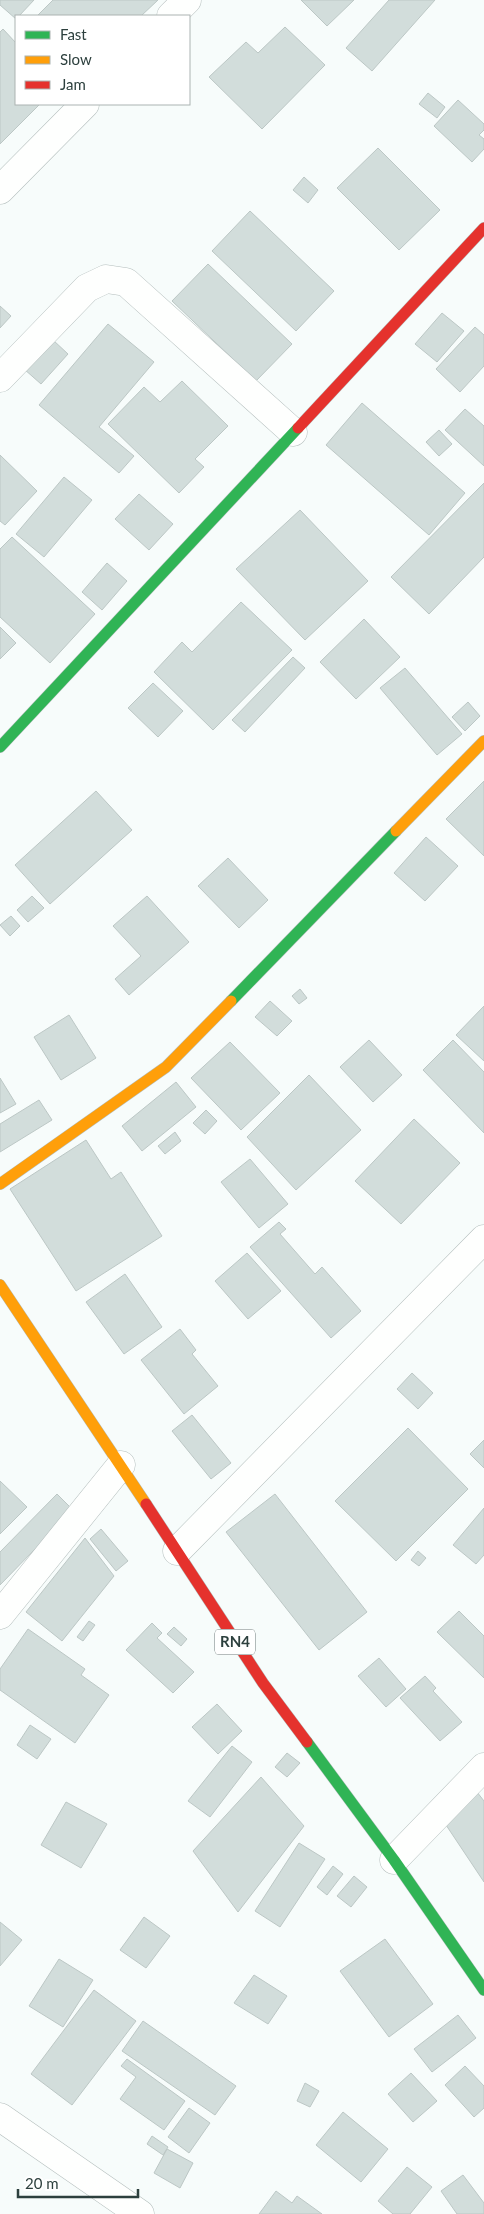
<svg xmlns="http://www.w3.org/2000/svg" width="484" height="2214" font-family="Lato,sans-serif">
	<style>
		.building { fill: #d2dddb; stroke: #bcc7c5 }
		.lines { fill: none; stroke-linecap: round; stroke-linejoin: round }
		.street-casing { stroke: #b4bebd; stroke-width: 29 }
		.fast-casing { stroke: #b4bebd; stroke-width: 12 }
		.slow-casing { stroke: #b4bebd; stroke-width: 12 }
		.jam-casing { stroke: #b4bebd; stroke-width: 12 }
		.street { stroke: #fefffe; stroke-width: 28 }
		.fast { stroke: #30b455; stroke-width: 11 }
		.slow { stroke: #ff9f0a; stroke-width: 11 }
		.jam { stroke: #e5322d; stroke-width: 11 }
		.labels { text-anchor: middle; stroke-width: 4; stroke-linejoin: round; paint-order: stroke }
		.shield { fill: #fff; stroke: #6c7978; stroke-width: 1 }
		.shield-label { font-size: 15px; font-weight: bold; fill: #2d403e }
	</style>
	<rect width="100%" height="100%" fill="#f7fcfb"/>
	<path class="building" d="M0,0H34L19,16H16V19L0,5Z
		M53,0H158L141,16H37Z
		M301,0H354L327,26Z
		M389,0H435L372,71L346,48Z
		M285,27L325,65L262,129L209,77L246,42L258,53Z
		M3,29L16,43V104H40L0,144V32Z
		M428,93L445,107L437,118L419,104Z
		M458,100L484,124V130L479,135L484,139V149L472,162L434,126Z
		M378,148L440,210L399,250L337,188Z
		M304,177L318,190L308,203L293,190Z
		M250,211L334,291L296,331L212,251Z
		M208,264L292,344L256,381L172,301Z
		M0,306L11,316L0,328Z
		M442,313L464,331L437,362L415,344Z
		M108,324L154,362L99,427L134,456L119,473L39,405Z
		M475,327L484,335V366L460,392L436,369Z
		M53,340L68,354L41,384L24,369Z
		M182,381L228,426L195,459L204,467L179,493L108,424L144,387L160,402Z
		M362,403L465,493L429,535L326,445Z
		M465,409L484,426V466L445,430Z
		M439,430L452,444L439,456L426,442Z
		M0,455L37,491L5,525L0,521Z
		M64,477L92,500L44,557L16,534Z
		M484,483V557L429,614L391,577Z
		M139,494L173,524L149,550L115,519Z
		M300,510L368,581L305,640L236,569Z
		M12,537L95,614L50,663L0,617V549Z
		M107,563L127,581L102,610L82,592Z
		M241,602L292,650L213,730L154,672L182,642L192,652Z
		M364,619L400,657L356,699L320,662Z
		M0,627L16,643L0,659Z
		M293,657L305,668L245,732L232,720Z
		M405,668L462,734L437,755L380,688Z
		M153,683L183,711L158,737L128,708Z
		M468,702L480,716L465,731L452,717Z
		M484,781V856L446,819Z
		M96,791L132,830L50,904L15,865Z
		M426,837L458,866L425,901L394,873Z
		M228,858L268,900L239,928L198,886Z
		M32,896L44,908L28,922L17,910Z
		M147,896L189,942L129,995L115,979L141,956L113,926Z
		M11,916L20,926L10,936L0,925Z
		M300,989L307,998L299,1004L292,996Z
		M270,1001L292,1021L277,1036L255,1017Z
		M484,1006V1061L456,1035Z
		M69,1015L96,1058L61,1080L34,1037Z
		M369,1040L402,1075L373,1102L340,1067Z
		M453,1040L484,1072V1133L423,1070Z
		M230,1042L280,1093L241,1130L191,1078Z
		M309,1075L361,1130L296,1190L247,1137Z
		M0,1078L16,1104L0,1113Z
		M176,1082L196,1107L142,1151L122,1126Z
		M39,1100L52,1120L0,1152V1124Z
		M206,1110L217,1121L205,1134L193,1123Z
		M414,1119L460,1163L401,1224L355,1181Z
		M175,1132L181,1141L165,1154L158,1146Z
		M86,1140L111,1179L121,1172L162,1236L76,1291L10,1189Z
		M250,1159L288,1204L259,1228L221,1182Z
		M279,1222L286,1229L280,1234L315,1274L322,1267L361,1311L331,1338L250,1247Z
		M247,1253L281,1291L248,1319L215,1281Z
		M125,1274L162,1327L124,1354L86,1302Z
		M180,1329L196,1350L192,1354L218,1386L184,1414L141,1360Z
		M412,1373L433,1393L418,1409L397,1389Z
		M192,1415L231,1463L211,1479L172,1431Z
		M408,1428L468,1489L396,1561L335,1501Z
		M484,1440V1468L470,1454Z
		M0,1481L27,1507L0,1534Z
		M57,1494L73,1510L0,1585V1552Z
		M275,1494L367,1612L319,1650L226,1532Z
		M484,1508V1555L476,1564L453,1545Z
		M101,1529L128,1561L116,1571L90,1539Z
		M85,1538L114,1576L62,1641L26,1612Z
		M418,1551L426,1558L419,1566L411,1560Z
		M459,1611L484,1636V1678L437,1632Z
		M89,1621L95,1625L83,1641L77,1637Z
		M152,1623L162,1633L157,1638L194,1672L173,1693L126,1650Z
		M174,1627L187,1639L181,1646L167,1634Z
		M28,1629L85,1669L81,1675L109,1695L75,1743L0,1690V1669Z
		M379,1658L406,1689L386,1707L358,1676Z
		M425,1676L436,1688L433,1691L462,1722L440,1741L400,1698Z
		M217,1704L242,1731L218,1754L192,1727Z
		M30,1725L51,1739L37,1759L17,1745Z
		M232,1746L252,1762L210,1817L188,1801Z
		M287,1753L300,1763L287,1777L275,1767Z
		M261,1777L304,1826L238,1912L193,1851Z
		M477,1792L484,1801V1882L444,1822Z
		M66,1802L107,1824L81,1868L41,1845Z
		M299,1843L325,1859L280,1927L255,1911Z
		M333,1866L343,1874L327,1895L317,1887Z
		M354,1876L367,1887L351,1907L337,1896Z
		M144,1917L170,1936L146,1968L120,1950Z
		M0,1922L22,1940L0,1966Z
		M385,1939L433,2004L389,2037L340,1971Z
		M59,1959L93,1980L63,2027L29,2006Z
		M254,1975L287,1996L268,2024L234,2003Z
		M94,1990L136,2021L72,2105L31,2074Z
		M458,2015L476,2038L432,2072L414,2049Z
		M143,2021L236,2086L215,2115L122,2051Z
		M127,2059L185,2101L164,2130L120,2099L136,2077L121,2066Z
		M465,2066L484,2086V2108L474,2117L445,2085Z
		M411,2073L437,2101L413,2122L388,2094Z
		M305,2083L319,2091L310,2107L297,2101Z
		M189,2108L210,2123L189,2153L168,2137Z
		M343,2112L388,2149L361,2182L316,2145Z
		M152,2136L168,2147L163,2155L147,2144Z
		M167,2149L193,2163L180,2188L154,2173Z
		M407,2167L432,2187L410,2214H393L378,2201Z
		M463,2175L484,2203V2214H457L441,2191Z
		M276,2191L292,2203L297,2196L322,2214H259Z"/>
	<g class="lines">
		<g class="street-casing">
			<path id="street" d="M171,16L187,0
				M0,190L85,104
				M0,378L87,288L106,279L126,282L293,432
				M177,1551L484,1239
				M0,1615L121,1465
				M394,1860L484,1767
				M0,2117L140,2214"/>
		</g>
		<g class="fast-casing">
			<path id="fast" d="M0,747L298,428
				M231,1001L396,831
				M307,1742L394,1860L484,1990"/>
		</g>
		<g class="slow-casing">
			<path id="slow" d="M396,831L484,741
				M0,1184L166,1067L231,1001
				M0,1285L146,1504"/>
		</g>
		<g class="jam-casing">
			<path id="jam" d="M298,428L484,228
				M146,1504L263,1683L307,1742"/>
		</g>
		<use href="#street" class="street"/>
		<use href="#fast" class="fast"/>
		<use href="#slow" class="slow"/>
		<use href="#jam" class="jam"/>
	</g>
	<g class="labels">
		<rect class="shield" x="215" y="1629.5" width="40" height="25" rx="4"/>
		<g class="shield-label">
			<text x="235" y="1647">RN4</text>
		</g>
	</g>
	<rect x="15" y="15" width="175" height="90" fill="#ffffff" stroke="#abb3b2"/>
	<rect x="25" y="31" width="25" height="8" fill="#30b455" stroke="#abb3b2"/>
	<text x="60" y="40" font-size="15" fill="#2d403e">Fast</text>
	<rect x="25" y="56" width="25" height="8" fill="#ff9f0a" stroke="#abb3b2"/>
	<text x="60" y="65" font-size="15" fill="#2d403e">Slow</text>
	<rect x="25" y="81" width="25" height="8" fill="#e5322d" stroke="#abb3b2"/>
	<text x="60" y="90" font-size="15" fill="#2d403e">Jam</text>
	<path d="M18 2189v8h120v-8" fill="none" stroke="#2d403e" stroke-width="2.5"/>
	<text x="25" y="2189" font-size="15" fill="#2d403e" stroke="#ffffff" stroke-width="4" paint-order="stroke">20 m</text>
</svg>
